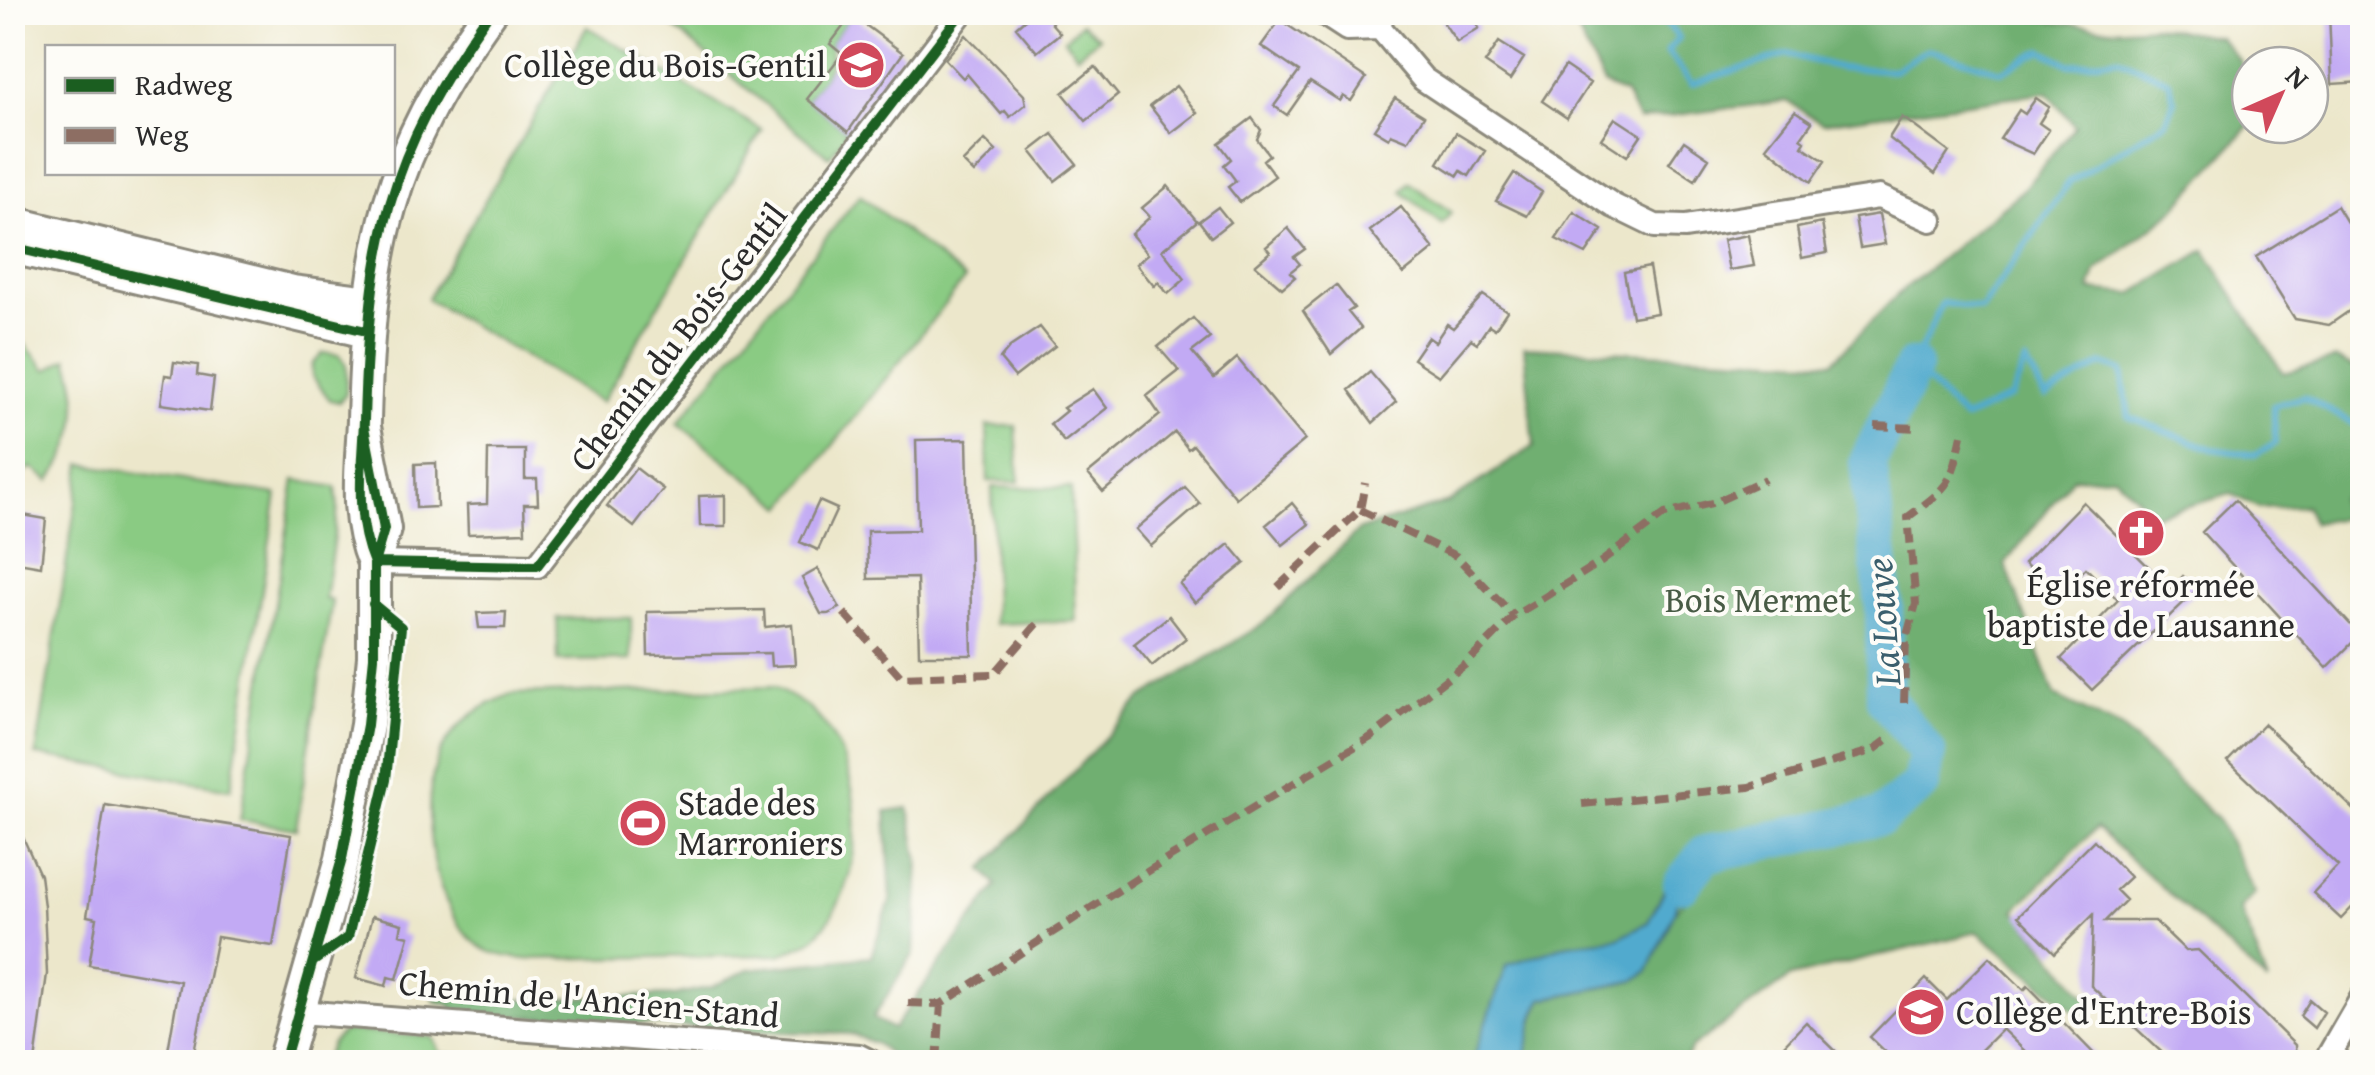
<svg xmlns="http://www.w3.org/2000/svg" width="2375" height="1075" font-family="'Gentium Book Plus',serif">
	<style>
		.green { fill: #8acb83; stroke: #5a7b57; stroke-width: 2.5 }
		.forest { fill: #6faf71; stroke: #4d6d4e; stroke-width: 2.5 }
		.water { fill: #51aace; stroke: #3e6a7c; stroke-width: 2.5 }
		.lines { fill: none; stroke-linecap: round; stroke-linejoin: round }
		.stream { stroke: #51aace; stroke-width: 6 }
		.river { stroke: #51aace; stroke-width: 38 }
		.building { fill: #c2aaf4 }
		.street-casing { stroke: #8c897b; stroke-width: 28 }
		.secondary-casing { stroke: #8c897b; stroke-width: 38 }
		.street { stroke: #fff; stroke-width: 22 }
		.secondary { stroke: #fff; stroke-width: 32 }
		.quiet { stroke: #8d6e63; stroke-width: 8; stroke-dasharray: 15 8; stroke-linecap: butt }
		.cycleway-casing { stroke: #fdfcf7; stroke-width: 16 }
		.cycleway { stroke: #1b5e20; stroke-width: 10 }
		.labels { text-anchor: middle; stroke-width: 8; stroke-linejoin: round; paint-order: stroke }
		.poi-label { font-size: 35px; fill: #2b2b2b; stroke: #fdfcf7; text-anchor: start }
		.street-label { font-size: 35px; fill: #2b2b2b; stroke: #fdfcf7 }
		.park-label { font-size: 35px; fill: #485b45; stroke: #fdfcf7 }
		.water-label { font-size: 38px; font-style: italic; fill: #3a5e6c; stroke: #fdfcf7 }
	</style>
	<rect width="100%" height="100%" fill="#fdfcf7"/>
	<filter id="ink" filterUnits="userSpaceOnUse"><feTurbulence type="fractalNoise" baseFrequency=".01" numOctaves="2"/><feDisplacementMap in="SourceGraphic" scale="20" xChannelSelector="R" yChannelSelector="G"/><feConvolveMatrix kernelMatrix="1 2 1 2 8 2 1 2 1" color-interpolation-filters="sRGB"/></filter>
	<filter id="wash" filterUnits="userSpaceOnUse"><feTurbulence type="fractalNoise" baseFrequency=".0048" numOctaves="4" result="noise"/><feDisplacementMap in="SourceGraphic" scale="40" xChannelSelector="R" yChannelSelector="G"/><feGaussianBlur stdDeviation="2.25" result="paint"/><feColorMatrix in="noise" values="0 0 0 0 0 0 0 0 0 0 0 0 0 0 0 0 0 1.4 0 .05"/><feComposite in="paint" operator="in"/></filter>
	<g filter="url(#wash)">
		<rect width="100%" height="100%" fill="#ece7cb"/>
		<path class="green" d="M656,13H873L852,15L830,44C833,71 823,78 807,99L848,132L829,157Z
			M1081,23L1099,37L1077,55L1065,39Z
			M587,27L762,130L602,402L427,299Z
			M1409,182L1451,212L1442,224L1402,192Z
			M860,195L965,279L784,507L678,423Z
			M13,331L47,370L68,358C84,404 79,442 50,481L31,467L13,484Z
			M323,353L339,355L346,365V393L339,402L330,400L312,376V365Z
			M987,426H1016L1019,482L988,481Z
			M82,464L277,495L231,789L36,755Z
			M295,480L336,487L338,508L325,599L332,601L296,829L240,820Z
			M992,487L1071,488L1076,621L994,624Z
			M557,618H631V660L558,661Z
			M773,687C785,694 802,701 812,711C869,764 870,882 815,937C807,945 791,949 781,955L524,959C513,957 497,956 486,950C431,921 413,795 445,744C463,717 482,706 511,694Z
			M1721,838L1718,860L1700,867L1695,890L1674,913L1682,884L1676,868C1686,849 1701,843 1721,838Z
			M344,1031L433,1037L441,1054L550,1062H324L332,1043Z
			M620,1053L678,1059L681,1062H612Z"/>
		<path class="forest" d="M1556,13H1987L2113,29L2154,26L2219,37L2240,61L2250,125L2171,213L2096,271L2090,290L2132,294L2205,250L2283,373L2336,359L2362,371V478L2340,500L2344,518L2312,523L2306,506L2259,508L2231,494L2155,515L2114,476L2072,478L2005,564L2055,696L2122,729L2218,819L2255,893L2240,909L2268,983L2096,828L2015,910L2092,1003L2082,1017L1978,932L1791,977L1692,1047L1685,1062H1523C1533,1039 1529,1020 1543,999L1634,981L1648,971L1674,913L1695,890L1699,867L1718,860L1720,838L1697,844L1680,860L1648,922L1618,938L1568,944L1489,1020L1472,1062H898L877,1044L851,1034L747,1031L452,1012L451,1005L434,1001L435,989L476,1001L674,995L712,987L749,969L871,956L891,899L886,811L909,808L919,862L914,953L873,1018L893,1029L997,885L983,869L1142,698L1263,624L1359,530L1449,502L1534,446L1524,347L1832,362L1896,296L2024,189L2075,126L2047,92L1822,123L1787,101L1638,120L1625,94L1604,85L1572,19Z"/>
		<path class="water" d="M1676,868L1682,884L1674,913L1648,971L1634,981L1543,999C1528,1020 1534,1038 1523,1062H1472L1507,965L1568,944L1618,938L1648,922Z"/>
		<g class="lines">
			<path class="stream" d="M1658,12L1679,38L1667,52L1692,84L1787,54L1841,68L1894,70L1928,49L2001,71L2042,50L2070,65L2118,58L2169,81L2175,101L2166,122L2070,181L1981,309L1942,303L1913,367L1964,419L2011,397L2026,362L2045,397L2102,364L2122,371L2129,417L2212,449L2256,455L2276,443L2273,406L2304,397L2362,428"/>
			<path class="river" d="M1682,884L1705,854L1881,817L1921,785L1927,752L1885,699L1884,604L1868,462L1913,367"/>
		</g>
		<g id="blocks">
			<path class="building" d="M1033,12H1059L1051,23L1060,33L1037,52L1016,27Z
				M1436,12H1468L1479,28L1457,42Z
				M2329,12H2362V82L2332,84Z
				M852,15L903,53L848,132L807,99L842,54L830,44Z
				M1280,20L1366,78L1351,101L1343,96L1340,101L1310,82L1287,115L1274,106L1299,72L1261,46Z
				M966,35L1024,95L1026,104L1010,117L1005,111L1001,114L967,74L963,78L945,59Z
				M1499,42L1524,58L1510,80L1485,63Z
				M1565,66L1590,83L1567,118L1542,101Z
				M1095,67L1118,95L1086,121L1063,93Z
				M1176,86L1197,113L1171,133L1150,106Z
				M1395,98L1424,116L1408,141L1391,134L1389,138L1374,129Z
				M2036,98L2049,107L2039,123L2049,130L2033,154L2000,139L2019,110L2025,114Z
				M1795,111L1812,122L1801,138L1805,141L1802,146L1825,161L1811,182L1766,147Z
				M1902,117L1949,152L1935,174L1889,138Z
				M1252,118L1261,130L1257,139L1269,155L1263,160L1275,176L1240,202L1228,187L1236,181L1224,165L1231,159L1219,143Z
				M1615,118L1641,135L1627,156L1601,139Z
				M1456,133L1485,151L1469,176L1461,171L1458,176L1438,163Z
				M1053,134L1077,164L1055,181L1031,151Z
				M985,140L996,151L974,173L963,162Z
				M1684,141L1709,158L1695,180L1669,163Z
				M1514,173L1542,192L1527,216L1496,201Z
				M1168,186L1197,221L1162,250L1185,279L1168,294L1158,282L1154,286L1136,264L1148,254L1131,234L1150,217L1142,208Z
				M2337,206L2362,247V302L2329,325L2295,319L2256,257Z
				M1218,207L1230,222L1211,237L1199,221Z
				M1401,207L1434,249L1403,274L1370,231Z
				M1574,212L1602,230L1586,254L1556,239Z
				M1879,214L1885,244L1860,248L1855,218Z
				M1822,223L1827,253L1802,258L1797,228Z
				M1288,228L1305,249L1294,257L1300,264L1290,272L1295,277L1282,288L1255,265L1270,252L1266,247Z
				M1748,235L1754,266L1729,270L1723,240Z
				M1649,267L1657,313L1632,317L1624,272Z
				M1336,285L1354,308L1348,312L1361,328L1331,354L1303,311Z
				M1483,295L1507,311L1495,329L1489,325L1477,343L1471,339L1439,376L1413,359L1428,337L1435,342L1447,324L1453,328Z
				M1193,318L1210,338L1192,352L1214,378L1237,358L1305,440L1236,498L1193,445L1188,449L1175,432L1103,492L1088,474L1160,415L1147,396L1179,371L1158,347Z
				M1040,327L1055,346L1015,377L1000,359L1010,347Z
				M174,362L198,365L197,375L214,378L210,411L161,404L165,375L172,376Z
				M1370,372L1396,402L1373,423L1349,390Z
				M1093,389L1107,408L1064,442L1050,424L1066,411L1063,408Z
				M967,439L972,655H919L917,578L868,579L867,531L918,530L916,440Z
				M488,450H525V479H537L538,504H524L525,532L468,534L467,505L487,504Z
				M436,463L437,507L416,508L415,464Z
				M636,468L663,489L634,527L607,506Z
				M1185,487L1200,504L1151,546L1136,529Z
				M726,495V526H700L699,496Z
				M2235,500L2360,635L2327,668L2202,532Z
				M819,501L837,509L818,550L800,542Z
				M2083,502L2171,589L2183,576L2197,590L2092,690L2061,659L2118,600L2086,568L2058,597L2024,563Z
				M1292,503L1309,524L1283,545L1266,525Z
				M17,514L46,519L41,566L12,561V524Z
				M1229,544L1245,563L1195,603L1180,584Z
				M818,569L840,608L828,614H821L802,578Z
				M764,610L765,627L792,624L795,665L771,666L770,653L648,655L647,612Z
				M506,612L505,628H479L477,613Z
				M1169,616L1186,638L1152,666L1134,644Z
				M2264,724L2362,817V897L2341,919L2313,893L2338,866L2228,761Z
				M105,805L291,835L273,946L217,937L192,1062H166L180,981L89,965L97,918L87,916Z
				M12,813L40,875L44,906L47,974L35,1062H12Z
				M2094,840L2130,877L2116,890L2126,900L2105,921H2155L2186,951L2198,950L2295,1045L2296,1062H2172L2091,986L2093,915L2055,953L2018,916Z
				M372,916L402,924L400,934L409,936L397,979L388,977L386,986L356,978Z
				M1990,957L2024,990L2028,986L2102,1062H2036L2002,1029L1969,1062H1896L1870,1037L1926,979L1947,1000Z
				M2310,1000L2324,1012L2314,1028L2300,1016Z
				M1806,1022L1847,1062H1801L1784,1045Z"/>
		</g>
	</g>
	<g filter="url(#ink)">
		<use href="#blocks" fill-opacity="0" stroke="#8c897b" stroke-width="2.5"/>
		<g class="lines">
			<g class="street-casing">
				<path id="street" d="M1321,12L1347,29L1380,28
					M1381,12L1380,28L1423,79L1614,206L1655,226L1685,227L1879,197L1931,220
					M374,563L537,566L962,12
					M300,1012L859,1056L871,1062
					M2325,1062L2362,998"/>
			</g>
			<g class="secondary-casing">
				<path id="secondary" d="M12,223L293,292L370,302
					M12,247L366,331
					M374,563C354,515 362,471 364,420C369,246 386,156 490,12
					M284,1062L342,859L367,725L374,657V563L384,529L364,427"/>
			</g>
			<use href="#street" class="street"/>
			<use href="#secondary" class="secondary"/>
			<path class="quiet" d="M1875,426L1916,428
				M1360,510L1456,556L1514,616
				M1278,587L1360,510L1365,483
				M844,613L901,677L994,674L1039,622
				M1904,703L1906,639L1916,604L1908,517C1949,486 1951,486 1962,435
				M1582,804L1750,787L1874,750L1891,737
				M908,1003L941,1004L1172,856L1371,737L1466,664L1514,616L1601,562L1665,514L1716,502L1765,479
				M937,1062L941,1004"/>
			<g class="cycleway-casing">
				<path id="cycleway" d="M12,247L366,331
					M374,563L537,566L962,12
					M374,563C354,515 362,471 364,420C369,246 386,156 490,12
					M314,961L348,937L386,780L401,627L373,604
					M284,1062L342,859L367,725L374,657V563L384,529L364,427"/>
			</g>
			<use href="#cycleway" class="cycleway"/>
		</g>
	</g>
	<defs>
		<g id="school-disc" transform="scale(2.5)"><circle r="9.5" fill="#d1495b" stroke="#fdfcf7"/><path d="M0-5L7-2L0 1L-7-2ZM-4 1L0 2.5L4 1V4Q0 6-4 4Z" fill="#fff"/></g>
		<g id="church-disc" transform="scale(2.5)"><circle r="9.5" fill="#d1495b" stroke="#fdfcf7"/><path d="M-1.2-6h2.4v3.5h3.3v2.4h-3.3V6h-2.4V-.1h-3.3v-2.4h3.3Z" fill="#fff"/></g>
		<g id="stadium-disc" transform="scale(2.5)"><circle r="9.5" fill="#d1495b" stroke="#fdfcf7"/><path d="M0-5a6.5 5 0 1 0 0 10a6.5 5 0 1 0 0-10ZM-3.5-1.8h7v3.6h-7Z" fill="#fff"/></g>
	</defs>
	<g fill-rule="evenodd">
		<use href="#school-disc" x="861" y="65"/>
		<use href="#church-disc" x="2141" y="533"/>
		<use href="#stadium-disc" x="643" y="823"/>
		<use href="#school-disc" x="1921" y="1012"/>
	</g>
	<g class="labels">
		<g class="poi-label">
			<text x="826" y="77" text-anchor="end">Collège du Bois-Gentil</text>
			<text x="2141" y="597" text-anchor="middle">Église réformée<tspan x="2141" dy="40">baptiste de Lausanne</tspan></text>
			<text x="678" y="815">Stade des<tspan x="678" dy="40">Marroniers</tspan></text>
			<text x="1956" y="1024">Collège d'Entre-Bois</text>
		</g>
		<g class="street-label">
			<text transform="translate(678 337) rotate(-52)" y="12">Chemin du Bois-Gentil</text>
			<text transform="translate(589 999) rotate(5)" y="12">Chemin de l'Ancien-Stand</text>
		</g>
		<g class="park-label">
			<text x="1758" y="612">Bois Mermet</text>
		</g>
		<g class="water-label">
			<text transform="translate(1883 622) rotate(-94)" y="13">La Louve</text>
		</g>
	</g>
	<rect width="2375" height="1075" fill="none" stroke="#fdfcf7" stroke-width="50"/>
	<rect x="45" y="45" width="350" height="130" fill="#fdfcf7" stroke="#a9a8a5" stroke-width="2.5"/>
	<rect x="65" y="78" width="50" height="15" fill="#1b5e20" stroke="#a9a8a5" stroke-width="2.5"/>
	<text x="135" y="95" font-size="30" fill="#2b2b2b">Radweg</text>
	<rect x="65" y="128" width="50" height="15" fill="#8d6e63" stroke="#a9a8a5" stroke-width="2.5"/>
	<text x="135" y="145" font-size="30" fill="#2b2b2b">Weg</text>
	<g transform="translate(2280 95) rotate(45)"><circle r="48" fill="#fdfcf7" stroke="#a9a8a5" stroke-width="2.5"/>
	<path d="M0-8L18 38L0 25L-18 38Z" fill="#d1495b"/>
	<text y="-15" font-size="28" font-weight="bold" text-anchor="middle" fill="#2b2b2b">N</text>
	</g>
</svg>
